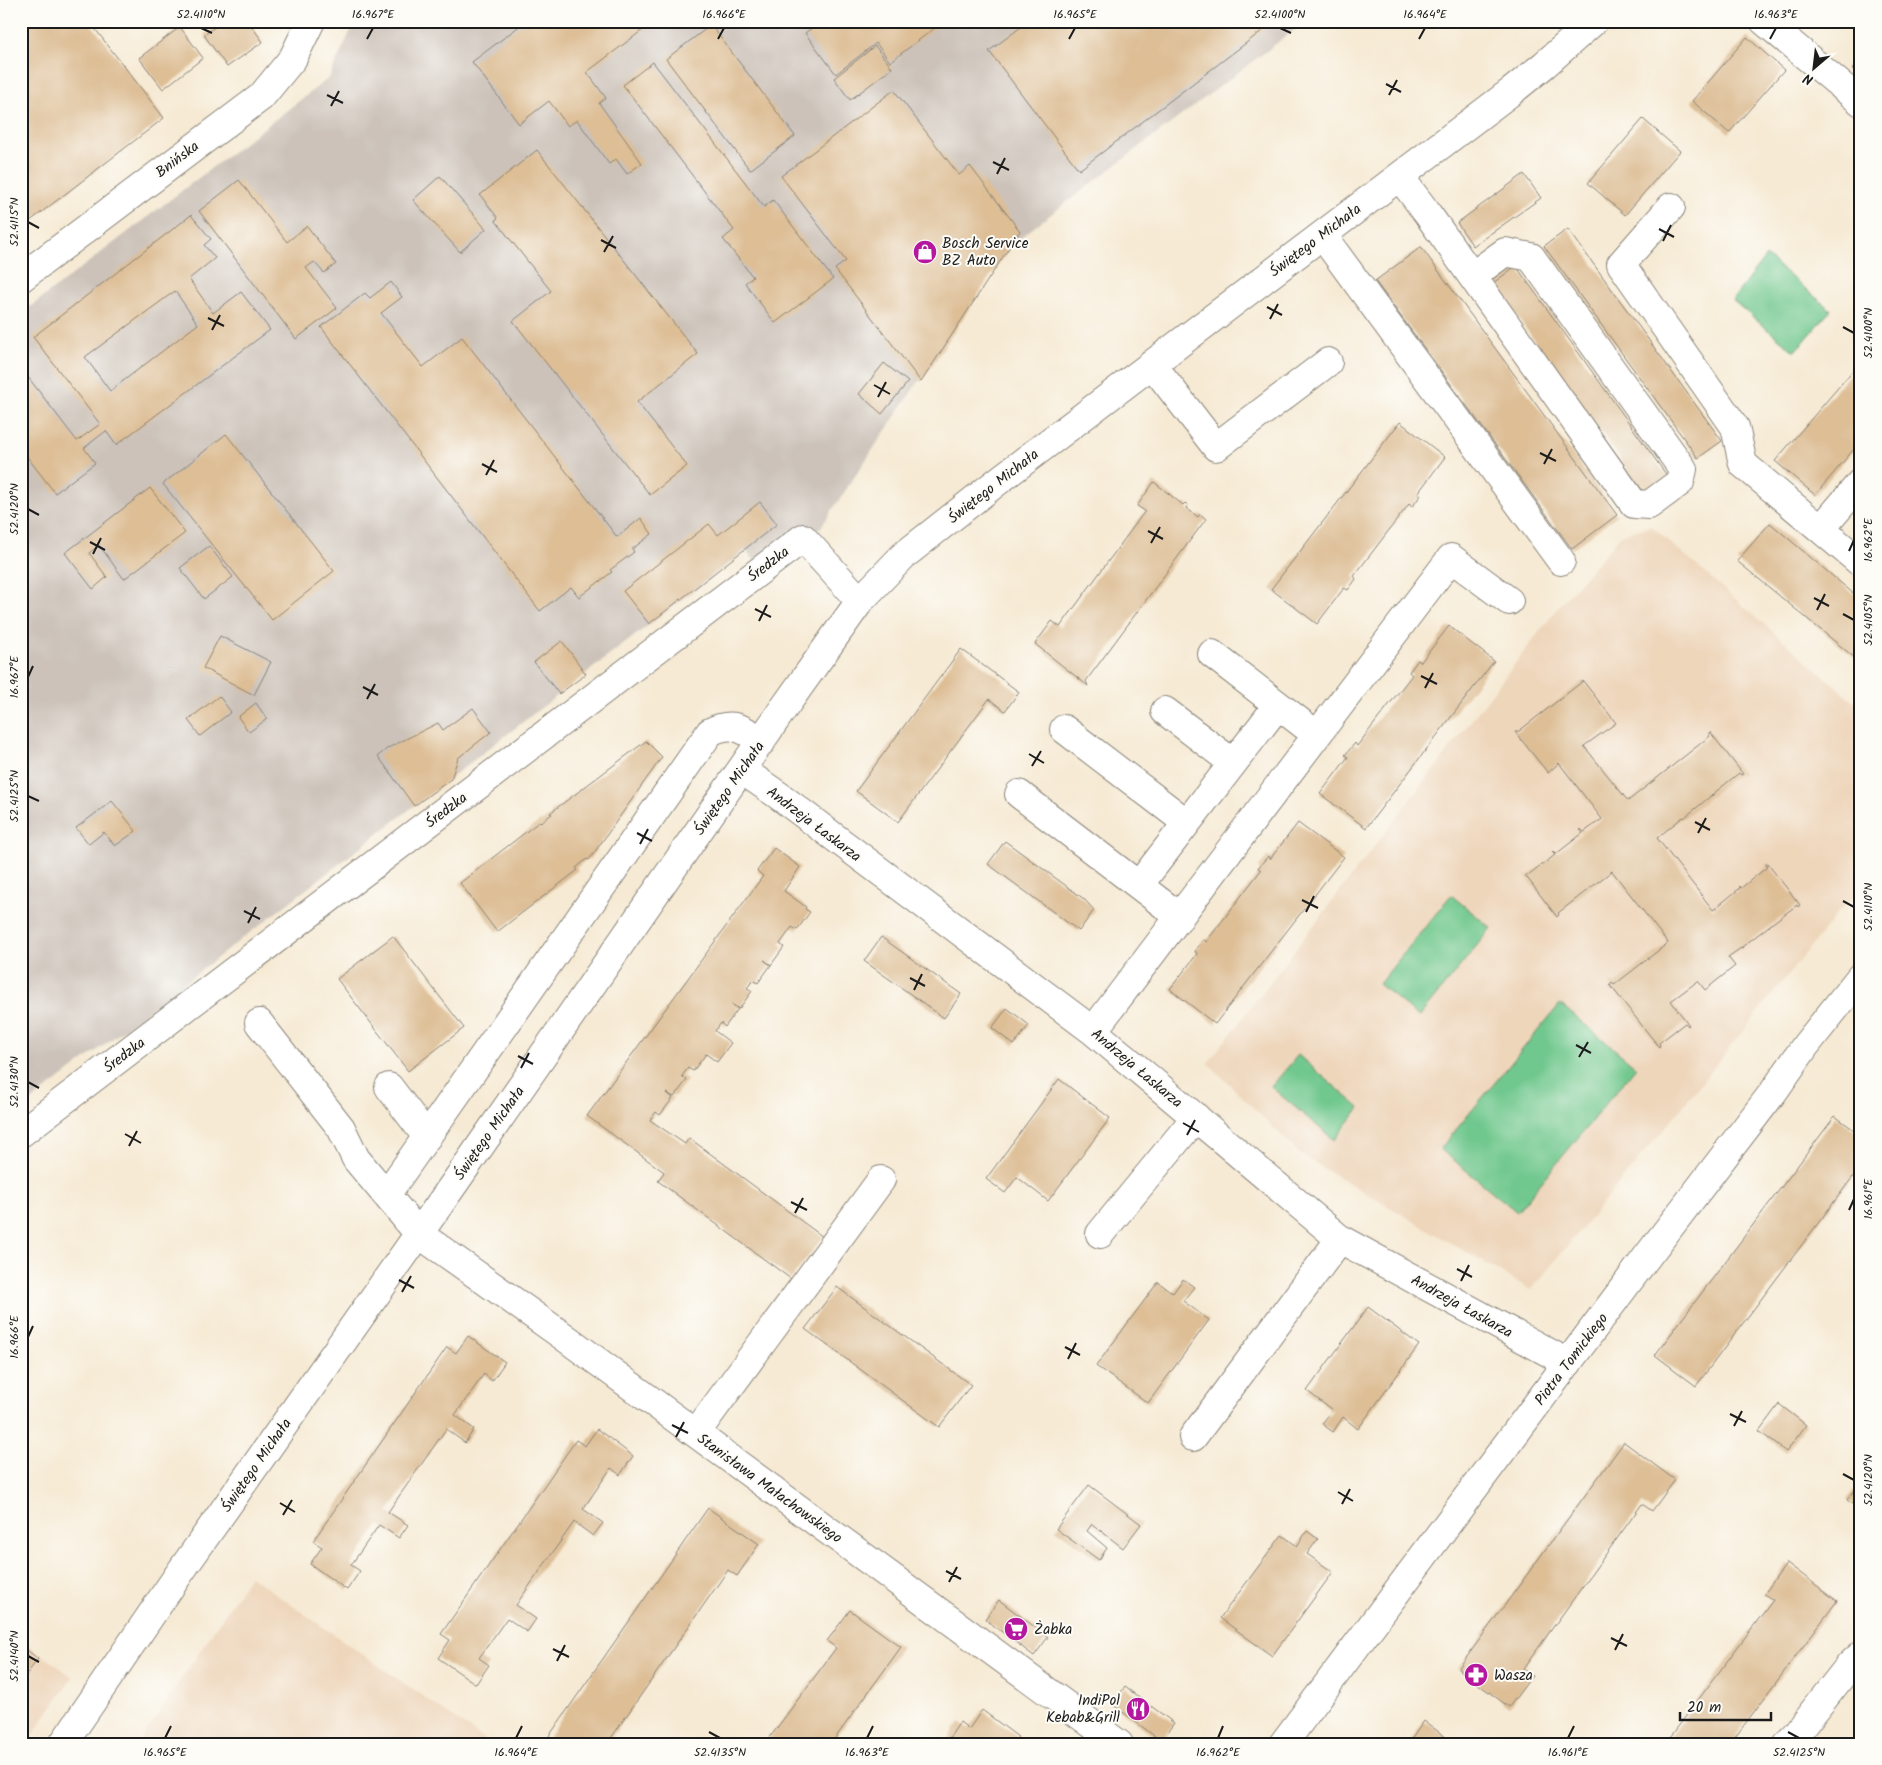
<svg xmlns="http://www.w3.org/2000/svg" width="1882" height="1765" font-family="Kalam,sans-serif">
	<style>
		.built { fill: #eed6bb }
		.industrial { fill: #ccc2b9 }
		.green { fill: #71c88e; stroke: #467255 }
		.building { fill: #ddbe95; fill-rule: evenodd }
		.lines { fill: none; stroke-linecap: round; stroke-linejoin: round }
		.minor-casing { stroke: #898378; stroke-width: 30 }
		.minor { stroke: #fff; stroke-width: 28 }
		.ticks { fill: none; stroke: #1c1c1c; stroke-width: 2 }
		.labels { text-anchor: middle; stroke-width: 4; stroke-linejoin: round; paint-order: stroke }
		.street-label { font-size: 15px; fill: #1c1c1c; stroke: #fdfcf7 }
		.poi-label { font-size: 15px; fill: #1c1c1c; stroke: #fdfcf7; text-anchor: start }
		.neatline { fill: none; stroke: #1c1c1c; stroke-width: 2 }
		.ticks-label { font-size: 12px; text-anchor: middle; fill: #1c1c1c }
	</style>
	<rect width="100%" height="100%" fill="#fdfcf7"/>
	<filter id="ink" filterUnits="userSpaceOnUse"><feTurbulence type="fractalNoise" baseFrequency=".02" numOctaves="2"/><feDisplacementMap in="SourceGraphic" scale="10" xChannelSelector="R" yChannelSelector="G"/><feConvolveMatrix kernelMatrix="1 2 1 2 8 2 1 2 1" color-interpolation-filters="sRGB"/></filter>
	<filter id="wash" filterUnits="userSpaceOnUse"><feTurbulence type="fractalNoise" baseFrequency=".0096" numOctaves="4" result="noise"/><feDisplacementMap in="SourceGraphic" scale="20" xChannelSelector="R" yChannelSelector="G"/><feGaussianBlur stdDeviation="1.12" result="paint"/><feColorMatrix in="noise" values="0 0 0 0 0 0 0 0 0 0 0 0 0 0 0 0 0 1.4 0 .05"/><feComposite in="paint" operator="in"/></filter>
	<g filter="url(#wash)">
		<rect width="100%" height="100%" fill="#f6ead4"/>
		<path class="built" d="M1651,526L1861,708V891L1840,910L1687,1101L1531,1290L1301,1155L1208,1063L1560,605L1622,534Z
			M250,1576L491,1744H138Z
			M21,1640L73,1677L26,1744H21Z"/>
		<path class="industrial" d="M355,21H1306L1009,246L821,527L762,571L746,550L21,1109V314L329,78Z"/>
		<path class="green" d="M1766,256L1831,310L1795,352L1732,300Z
			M1451,895L1491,928L1419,1017L1379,984Z
			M1560,1004L1636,1067L1517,1212L1440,1149Z
			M1298,1055L1360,1108L1334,1140L1271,1087Z"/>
		<g id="blocks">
			<path class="building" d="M21,21H89L164,118L21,228Z
				M223,21H248L263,42L227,67L204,35Z
				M526,21H638L644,29L587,72L606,98L599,103L642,163L627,174L616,159L609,164L577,120L568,126L549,101L519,124L472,62Z
				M821,21H944L890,62L876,43L836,74L805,33Z
				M1029,21H1275L1079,170L989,51Z
				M1790,21H1807L1800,30Z
				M711,25L795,136L750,170L666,59Z
				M180,27L203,58L163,89L139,58Z
				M1747,37L1784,70L1729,133L1692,101Z
				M875,46L892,68L850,100L834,78Z
				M1861,58V76L1852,69Z
				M653,62L764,207L773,200L833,279L775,323L745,283L753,277L723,239L734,230L623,85Z
				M894,90L959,175L970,166L1020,231L921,382L835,269L846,261L781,176Z
				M1643,119L1680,151L1625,215L1588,183Z
				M537,150L698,354L637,402L687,466L650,495L513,321L551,291L495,220L498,218L480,195Z
				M1524,174L1541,198L1473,246L1457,223Z
				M440,176L486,229L460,252L413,200Z
				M239,180L287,242L307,226L336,264L324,273L314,262L306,268L337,308L296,339L199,211Z
				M191,215L211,239L204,245L215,258L189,279L213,313L241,292L270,330L116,445L106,431L84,448L95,463L55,493L21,449V368L77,441L100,424L33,337ZM175,291L198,324L110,391L85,357Z
				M1568,229L1722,441L1698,458L1544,246Z
				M1421,247L1617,515L1572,549L1375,281Z
				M1516,266L1668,477L1645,494L1493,283Z
				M391,282L402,297L381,313L423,367L462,337L617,537L641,518L652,534L632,549L634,552L610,570L612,572L579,597L571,587L540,611L321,327L365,293L370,298Z
				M1861,361V441L1815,495L1775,461Z
				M884,363L908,382L882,414L859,394Z
				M1400,422L1445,457L1418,493L1421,495L1412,507L1409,504L1354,576L1356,579L1348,590L1344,588L1317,624L1271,589Z
				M226,434L334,571L272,620L163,484Z
				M1154,482L1183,505L1185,503L1188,505L1186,508L1198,517L1200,514L1206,519L1086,681L1088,686L1035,644L1052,621L1060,627L1145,511L1137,506Z
				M150,488L185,533L124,579L99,545L89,553L107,577L93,589L65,553Z
				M760,502L777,524L649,624L623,591L709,524L718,535Z
				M1770,523L1861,600V663L1737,561Z
				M209,546L233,577L204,599L180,568Z
				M1449,626L1494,661L1366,828L1320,794L1348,757L1345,755L1355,743L1357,746L1412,675L1409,672L1418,660L1421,662Z
				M220,636L271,662L254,695L203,668Z
				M562,641L586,674L559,694L534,662Z
				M961,649L1019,692L1005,711L989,699L898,822L856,791Z
				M1583,681L1616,723L1584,746L1628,801L1710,736L1708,734L1710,732L1743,774L1741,775L1739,773L1713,794L1712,797V795L1684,818L1683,817L1657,838L1713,910L1739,889L1740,886L1741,888L1767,867L1766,865L1767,863L1800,905L1798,907L1797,905L1770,925L1769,927V926L1742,947L1743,948L1741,949V948L1728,957L1735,966L1705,990L1698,981L1671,1001L1689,1025L1688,1026L1685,1023L1659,1043L1660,1045L1659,1047L1610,985L1612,983L1614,985L1668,943L1612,871L1558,913L1559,915L1557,917L1525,875L1527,874L1528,876L1555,855L1552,852L1553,851L1556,854L1583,833L1580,830L1581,829L1584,832L1602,819L1559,763L1548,773L1515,732L1519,731Z
				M219,696L231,712L200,736L188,720Z
				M256,703L267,719L249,732L238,717Z
				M473,708L491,732L458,758L451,779L414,806L378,756L388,748L438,723L443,730Z
				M646,741L662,757L589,860L587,859L576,868L578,870L497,932L460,883L540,821L541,822L552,814L550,813Z
				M112,801L136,831L115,846L104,832L89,844L76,828Z
				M1298,823L1344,857L1215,1024L1170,989L1197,954L1195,951L1204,939L1206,942L1261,870L1258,868L1268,856L1270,859Z
				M1005,841L1084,899L1094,910L1079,931L988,864Z
				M774,848L800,867L784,891L806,907L805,909L810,912L797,930L792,927L780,944L784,947L771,965L764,960L771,965L758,983L753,980L747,988L752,991L739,1009L731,1004L738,1009L725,1027L721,1023L715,1031L731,1043L717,1062L706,1054L693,1071L688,1068L682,1076L687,1080L674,1097L667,1093L673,1098L660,1115L656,1112L650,1120L685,1144L689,1138L823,1237L791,1279L658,1181L664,1172L587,1116L763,876L757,871Z
				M393,936L464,1028L408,1071L337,979Z
				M881,937L961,994L944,1018L864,961Z
				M1007,1008L1029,1025L1014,1045L992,1028Z
				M1059,1079L1110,1118L1048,1201L1017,1177L1005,1193L986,1179Z
				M1835,1116L1861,1135V1166L1696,1386L1655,1355Z
				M1183,1279L1194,1287L1183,1301L1209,1320L1148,1403L1096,1366L1158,1282L1173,1293Z
				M837,1287L971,1385L939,1427L805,1329Z
				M1368,1307L1419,1345L1358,1429L1343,1417L1333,1432L1322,1424L1332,1410L1307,1391Z
				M468,1336L505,1362L492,1381L484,1374L455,1415L474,1429L465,1443L446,1429L388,1512L408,1525L399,1538L379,1525L351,1565L360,1571L347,1590L310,1564L322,1547L313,1541L447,1347L456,1353Z
				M1779,1404L1806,1425L1786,1452L1759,1431Z
				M597,1429L633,1456L620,1475L611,1468L583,1509L603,1523L593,1536L574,1522L516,1605L536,1619L527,1632L507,1618L479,1658L489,1665L476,1684L438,1658L450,1640L441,1634L576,1440L585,1446Z
				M1624,1442L1675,1480L1652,1511L1642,1504L1523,1669L1532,1676L1509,1707L1458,1669Z
				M1861,1482V1511L1847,1500Z
				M1089,1485L1141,1524L1123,1548L1092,1524L1087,1531L1107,1548L1099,1560L1056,1529Z
				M708,1508L759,1544L737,1576L728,1570L611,1738L621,1744H553L547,1739Z
				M1307,1531L1318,1539L1307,1554L1333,1572L1272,1656L1220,1618L1282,1535L1297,1546Z
				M1787,1563L1837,1601L1730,1744H1665L1773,1600L1764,1594Z
				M999,1600L1048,1637L1034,1656L985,1619Z
				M850,1610L901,1647L831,1744H765L836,1648L827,1641Z
				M21,1645L38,1659L21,1682Z
				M1125,1687L1174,1723L1161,1741L1112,1704Z
				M982,1710L1018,1737L1013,1744H945L960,1722L969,1729Z
				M1424,1721L1455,1744H1408Z
				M324,1739L331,1744H320Z"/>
		</g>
	</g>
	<g filter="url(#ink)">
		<use href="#blocks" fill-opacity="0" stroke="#898378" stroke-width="1"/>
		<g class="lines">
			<g class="minor-casing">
				<path id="minor" d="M1764,21L1861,102
					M1400,177L1427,213L1634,504L1649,505L1680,482L1683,469L1531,257L1505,252L1472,276
					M1671,207L1621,264L1735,427L1743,464L1861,563
					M1322,235L1561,561
					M21,278L261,97L293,58L311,21
					M1152,364L1216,447L1328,362
					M1821,529L1861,482
					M1212,654L1317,735
					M1165,711L1233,763
					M1064,729L1187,823
					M742,770L778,795L1093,1031L1340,1239L1568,1363
					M1019,794L1180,917
					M1139,885L1278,705
					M259,1023L341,1128L356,1159L419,1234L563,1336L1119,1744
					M1093,1031L1451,558L1509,601
					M389,1087L427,1137
					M21,1133L803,538L860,601
					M386,1195L710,732C732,721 742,728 762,741
					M1100,1234L1196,1117
					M696,1433L881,1180
					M1193,1437L1340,1239
					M63,1744L181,1571L456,1181L781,712L860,601L903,556L1002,478L1512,91L1544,65L1594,21
					M1283,1744L1646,1258L1774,1091L1806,1045L1861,976
					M1788,1744L1850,1665L1861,1655"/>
			</g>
			<use href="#minor" class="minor"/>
		</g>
	</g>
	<path class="ticks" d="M201,28L212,33M1280,28L1291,33M367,39L373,28M718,39L724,28M1069,39L1075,28M1419,39L1425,28M1770,39L1776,28M1386,84L1401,92M327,95L343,103M1389,95L1397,80M331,106L339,91M993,162L1009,170M997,174L1005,158M28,222L39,228M1659,229L1674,237M601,240L616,248M1663,241L1671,225M604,252L613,236M1267,307L1282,315M208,318L224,326M1270,319L1278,304M1843,327L1854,333M212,330L220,315M874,385L890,394M878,397L886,382M1540,453L1556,461M482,464L497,472M1544,464L1552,449M486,475L494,460M28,509L39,515M1148,531L1163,539M90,542L105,550M1151,543L1160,527M1849,551L1854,540M93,554L101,538M1814,598L1829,606M755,609L771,617M1817,610L1825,594M1843,614L1854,620M759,621L767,605M1421,676L1437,684M28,677L33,666M363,687L378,695M1425,688L1433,673M367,699L375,684M1029,754L1044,763M1032,766L1041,751M28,796L39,801M1695,822L1710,830M637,833L652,841M1698,833L1706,818M640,844L648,829M1302,900L1318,908M1843,901L1854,907M244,911L260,919M1306,912L1314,896M248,923L256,907M910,978L925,986M914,990L922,974M1576,1045L1591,1053M518,1056L533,1064M1579,1057L1588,1042M521,1068L529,1053M28,1082L39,1088M1183,1123L1199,1132M125,1134L141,1143M1187,1135L1195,1120M129,1146L137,1131M791,1202L807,1210M1849,1210L1854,1199M795,1213L803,1198M1457,1269L1472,1277M399,1280L414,1288M1461,1281L1469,1265M402,1292L411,1276M28,1337L33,1326M1065,1347L1080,1355M1068,1359L1076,1343M1730,1414L1746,1422M672,1425L688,1433M1734,1426L1742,1411M676,1437L684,1422M1843,1474L1854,1480M1338,1492L1353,1501M280,1503L295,1512M1342,1504L1350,1489M283,1515L292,1500M946,1571L961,1579M949,1582L957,1567M1611,1638L1627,1646M553,1649L569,1657M1615,1650L1623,1634M28,1656L39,1662M557,1661L565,1645M709,1732L720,1738M1788,1732L1799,1738M165,1738L171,1726M516,1738L522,1726M867,1738L873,1726M1218,1738L1223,1726M1568,1738L1574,1726"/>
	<defs>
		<g id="shop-disc" transform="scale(1.25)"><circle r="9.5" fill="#b5179e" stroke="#fdfcf7"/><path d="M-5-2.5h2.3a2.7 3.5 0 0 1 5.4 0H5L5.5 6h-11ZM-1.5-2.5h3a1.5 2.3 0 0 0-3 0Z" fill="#fff"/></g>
		<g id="supermarket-disc" transform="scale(1.25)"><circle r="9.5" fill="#b5179e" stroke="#fdfcf7"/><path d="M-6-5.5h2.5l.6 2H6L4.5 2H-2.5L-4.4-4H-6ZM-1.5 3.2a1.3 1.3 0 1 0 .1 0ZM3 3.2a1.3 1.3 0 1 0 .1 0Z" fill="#fff"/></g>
		<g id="pharmacy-disc" transform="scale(1.25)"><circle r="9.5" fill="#b5179e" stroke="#fdfcf7"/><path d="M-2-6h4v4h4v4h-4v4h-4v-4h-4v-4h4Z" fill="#fff"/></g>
		<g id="restaurant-disc" transform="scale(1.25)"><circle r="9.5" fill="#b5179e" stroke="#fdfcf7"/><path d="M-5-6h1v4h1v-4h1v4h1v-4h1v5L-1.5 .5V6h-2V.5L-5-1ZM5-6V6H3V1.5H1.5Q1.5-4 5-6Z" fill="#fff"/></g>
	</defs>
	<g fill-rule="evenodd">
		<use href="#shop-disc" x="925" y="252"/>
		<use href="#supermarket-disc" x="1016" y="1629"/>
		<use href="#pharmacy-disc" x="1476" y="1675"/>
		<use href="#restaurant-disc" x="1138" y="1709"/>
	</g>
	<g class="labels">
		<g class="street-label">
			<text transform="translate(177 159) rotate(-37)" y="5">Bnińska</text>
			<text transform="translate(1315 240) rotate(-37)" y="5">Świętego Michała</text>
			<text transform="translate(993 486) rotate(-38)" y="5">Świętego Michała</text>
			<text transform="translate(768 564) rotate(-37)" y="5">Średzka</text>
			<text transform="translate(729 788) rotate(-55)" y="5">Świętego Michała</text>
			<text transform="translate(446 810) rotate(-37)" y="5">Średzka</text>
			<text transform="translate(814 824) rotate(37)" y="5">Andrzeja Łaskarza</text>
			<text transform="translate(124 1055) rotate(-37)" y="5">Średzka</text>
			<text transform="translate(1137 1068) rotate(40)" y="5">Andrzeja Łaskarza</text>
			<text transform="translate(489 1133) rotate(-55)" y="5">Świętego Michała</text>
			<text transform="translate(1462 1306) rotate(29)" y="5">Andrzeja Łaskarza</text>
			<text transform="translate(1571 1359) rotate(-53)" y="5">Piotra Tomickiego</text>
			<text transform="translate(256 1465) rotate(-55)" y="5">Świętego Michała</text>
			<text transform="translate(770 1488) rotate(36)" y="5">Stanisława Małachowskiego</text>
		</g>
		<g class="poi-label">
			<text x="942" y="248">Bosch Service<tspan x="942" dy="17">BZ Auto</tspan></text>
			<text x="1034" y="1634">Żabka</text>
			<text x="1494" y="1680">Wasza</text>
			<text x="1120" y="1705" text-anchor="end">IndiPol<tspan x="1120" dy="17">Kebab&amp;Grill</tspan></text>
		</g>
	</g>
	<rect width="1882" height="1765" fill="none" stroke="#fdfcf7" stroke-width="55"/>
	<g transform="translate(1814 68) rotate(208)" stroke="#fdfcf7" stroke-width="4" paint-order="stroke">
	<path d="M0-4L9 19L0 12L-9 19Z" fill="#1c1c1c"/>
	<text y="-8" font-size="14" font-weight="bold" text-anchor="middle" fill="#1c1c1c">N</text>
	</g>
	<path d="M1680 1712v8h91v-8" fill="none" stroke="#1c1c1c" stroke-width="2.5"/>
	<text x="1687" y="1712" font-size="15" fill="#1c1c1c" stroke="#fdfcf7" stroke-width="4" paint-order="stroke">20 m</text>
	<rect x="28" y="28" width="1826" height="1710" class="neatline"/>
	<g class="ticks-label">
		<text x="201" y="18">52.4110°N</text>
		<text x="373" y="18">16.967°E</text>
		<text x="724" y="18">16.966°E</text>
		<text x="1075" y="18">16.965°E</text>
		<text x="1280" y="18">52.4100°N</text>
		<text x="1425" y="18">16.964°E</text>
		<text x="1776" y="18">16.963°E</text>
		<text transform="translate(14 222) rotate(-90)" y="4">52.4115°N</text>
		<text transform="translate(1868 333) rotate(-90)" y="4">52.4100°N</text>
		<text transform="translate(14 509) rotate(-90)" y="4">52.4120°N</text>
		<text transform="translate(1868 540) rotate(-90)" y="4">16.962°E</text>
		<text transform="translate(1868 620) rotate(-90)" y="4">52.4105°N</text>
		<text transform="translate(14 677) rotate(-90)" y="4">16.967°E</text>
		<text transform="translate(14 796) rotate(-90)" y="4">52.4125°N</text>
		<text transform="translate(1868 907) rotate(-90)" y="4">52.4110°N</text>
		<text transform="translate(14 1082) rotate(-90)" y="4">52.4130°N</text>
		<text transform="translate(1868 1199) rotate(-90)" y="4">16.961°E</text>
		<text transform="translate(14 1337) rotate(-90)" y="4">16.966°E</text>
		<text transform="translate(1868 1480) rotate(-90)" y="4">52.4120°N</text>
		<text transform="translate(14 1656) rotate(-90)" y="4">52.4140°N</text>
		<text x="165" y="1756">16.965°E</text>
		<text x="516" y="1756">16.964°E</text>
		<text x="720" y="1756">52.4135°N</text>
		<text x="867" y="1756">16.963°E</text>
		<text x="1218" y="1756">16.962°E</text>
		<text x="1568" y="1756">16.961°E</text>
		<text x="1799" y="1756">52.4125°N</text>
	</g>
</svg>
